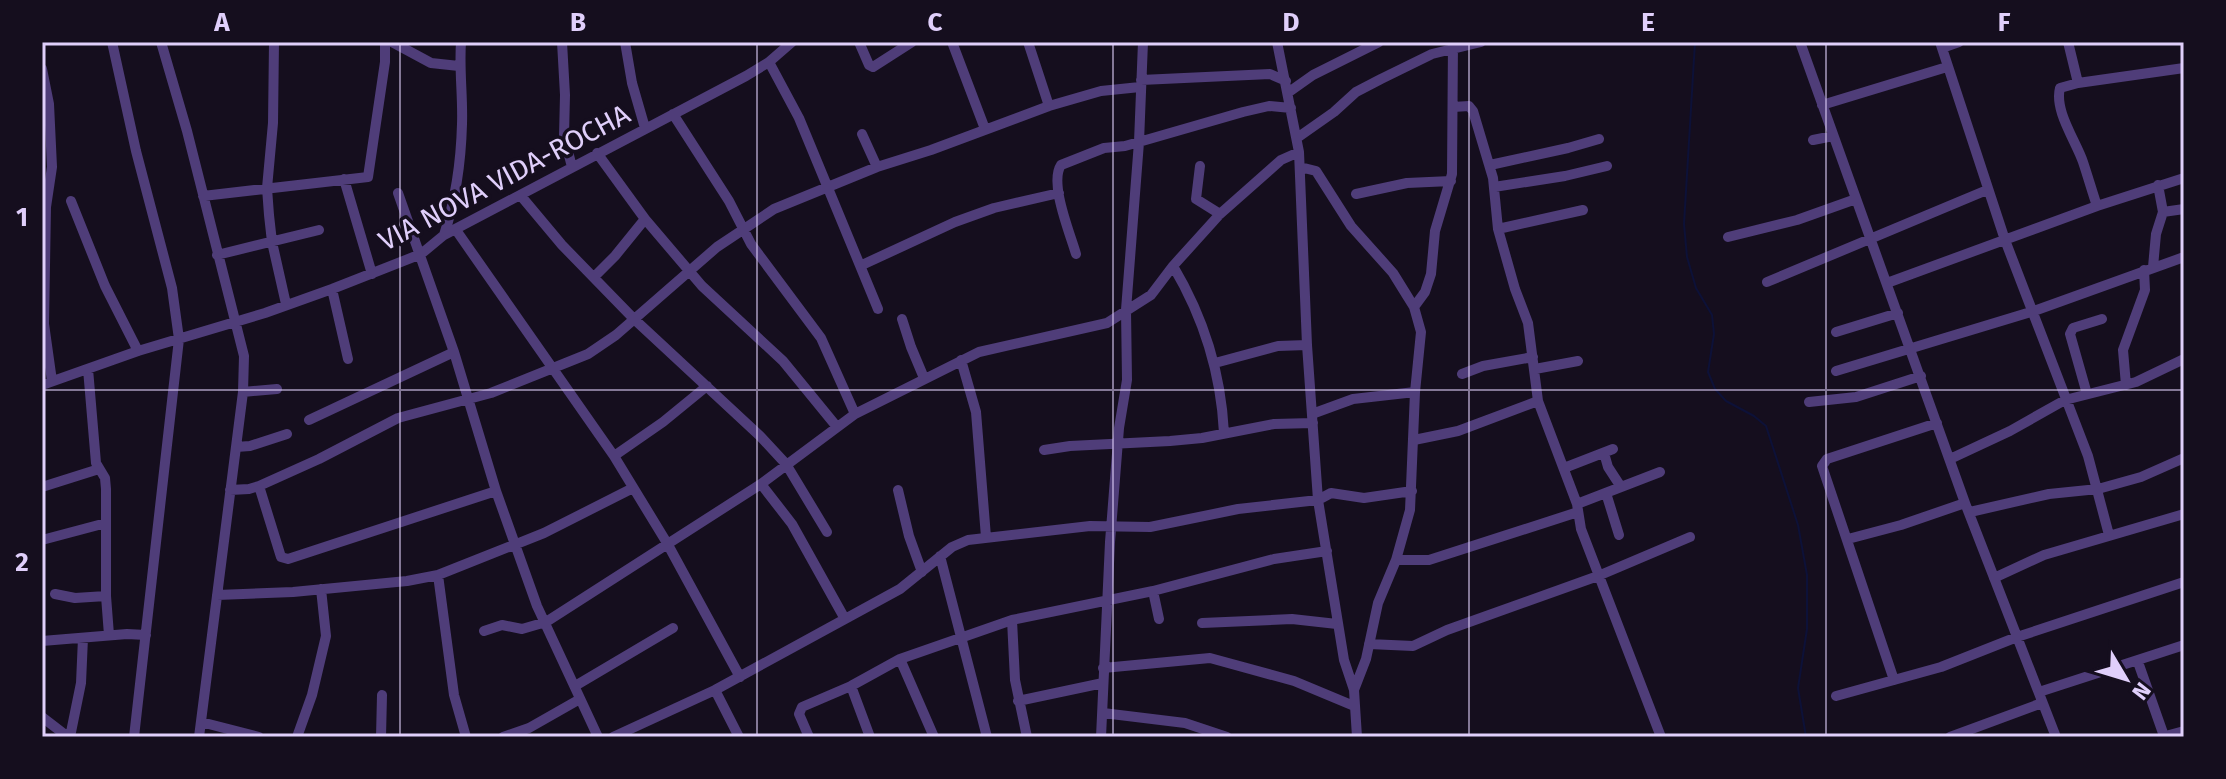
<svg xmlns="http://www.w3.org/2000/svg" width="2226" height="779" font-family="'Fira Sans',sans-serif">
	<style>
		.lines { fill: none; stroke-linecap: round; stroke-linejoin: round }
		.stream { stroke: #0d1138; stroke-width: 2 }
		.minor { stroke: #4f3d79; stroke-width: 10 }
		.grid { fill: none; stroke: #e0cffb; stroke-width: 2; stroke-opacity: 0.55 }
		.labels { text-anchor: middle; stroke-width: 7; stroke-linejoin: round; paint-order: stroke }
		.street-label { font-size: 28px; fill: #e0cffb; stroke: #150e1e }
		.neatline { fill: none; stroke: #e0cffb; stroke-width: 3 }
		.grid-label { font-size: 26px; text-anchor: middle; font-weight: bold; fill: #e0cffb }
	</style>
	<rect width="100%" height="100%" fill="#150e1e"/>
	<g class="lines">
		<path class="stream" d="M1695,42L1684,224L1687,257L1696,288L1712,315L1714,334L1708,372L1715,389L1726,401L1754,416L1766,426L1798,525L1807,575V629L1798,688L1806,737"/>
		<path class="minor" d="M112,42L136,151L172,288L179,339L134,737
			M161,42L187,131L244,356L243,392L199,737
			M274,42L273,123L267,188L269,215L272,242L286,304
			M392,42L431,63L459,66
			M562,42L565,95L564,136L572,167
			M625,42L632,83L645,128
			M859,42L869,65L873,67L912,42
			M952,42L985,129
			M1028,42L1049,106
			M1277,42L1299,152L1307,345L1318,500L1344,660L1354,690L1357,737
			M1800,42L1965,503L2056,737
			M1940,42L2005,240L2088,456L2109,535
			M2068,42L2078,83
			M1942,48L1959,42
			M769,62L799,118L878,309
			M42,69L49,104L52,167L46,207L44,324L52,381
			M1141,80L1270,74L1286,81
			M1289,92L1313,75L1379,42
			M1822,105L1947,67
			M1453,107L1469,106L1473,111L1493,178L1498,229L1515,289L1528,323L1538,401L1577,504L1581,529L1661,737
			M673,114L729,201L751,244L821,338L855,414
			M862,134L877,167
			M1297,138L1334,112L1356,92L1381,79L1432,54L1481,42
			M1813,140L1833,136
			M597,153L645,219L702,286L783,361L837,427
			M1490,165L1568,148L1599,139
			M1200,166L1196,199L1220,214
			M1300,167L1316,171L1351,226L1393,273L1406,294L1414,307L1421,332L1415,392L1410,510L1396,560L1378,603L1366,659L1354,690
			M344,179L372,274
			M1494,187L1565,176L1607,166
			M398,193L454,352L496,491L537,606L598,737
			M1356,194L1407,183L1451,181
			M203,196L368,177L385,62V42
			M521,196L562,245L634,319L760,436L786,464L827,532
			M71,201L105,286L138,351
			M2097,206C2092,191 2088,177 2083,162C2076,141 2054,111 2060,88L2078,83L2184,68
			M2163,212L2184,209
			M1498,229L1583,210
			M456,230L614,456L667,543L740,677
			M444,235C456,198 461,163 462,124C463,96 459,70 461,42
			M1728,237L1797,220L1856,199
			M1076,254C1070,233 1049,183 1061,165L1104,148L1125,146L1243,112L1269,106L1291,108
			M217,255L319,230
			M862,265L955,222L994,208L1059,193
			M1173,266C1204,318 1221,372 1224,433
			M2153,267L2156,234L2163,212L2158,185
			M594,277L615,256L645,219
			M1767,282L1987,190
			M1887,283L2097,206L2184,178
			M332,289L348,359
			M1414,307L1425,292L1431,274L1435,231L1452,174L1453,42
			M902,319L911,347L924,378
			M1836,332L1898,313
			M961,360L976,412L986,537
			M1215,363L1278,346L1307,345
			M88,369L96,463L105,478L106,489V596L109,635
			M1535,369L1578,361
			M1836,371L2034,311L2184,257
			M1462,374L1483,366L1533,357
			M42,385L138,351L265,313L332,289L421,254L444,235L746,76L769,62L792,42
			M2126,385L2123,350L2145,290L2144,270
			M243,392L277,389
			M2087,394L2070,334L2073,328L2102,319
			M1809,402L1856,397L1921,376
			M1312,414L1353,399L1415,392
			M309,420L454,352
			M1414,440L1458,431L1538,401
			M236,447L250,446L287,434
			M1044,450L1070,446L1170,441L1202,438L1274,424L1313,423
			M1604,453L1608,467L1621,487
			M614,456L663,422L707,386
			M1950,459L2010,431L2065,400L2136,382L2184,359
			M1564,468L1613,449
			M761,484L792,524L845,619
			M259,486L281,557L288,559L496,491
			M42,487L99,469
			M230,490L249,489L259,486L319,459L398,418L491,393L588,354L616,335L717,247L774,209L877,167L931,150L1049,106L1101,91L1140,87
			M898,490L909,536L922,572
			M1606,493L1619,535
			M1577,504L1660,472
			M1970,512L2049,494L2098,489L2141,477L2184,458
			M1848,539L1901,525L1965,503
			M42,540L106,523
			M940,556L987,737
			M1396,560H1429L1578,512
			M438,575L454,695L466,737
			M1994,578L2044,555L2184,514
			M1153,591L1159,619
			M55,594L75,598L106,596
			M217,595L293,592L407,581L438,575L544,533L633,488
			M1012,620L1015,680L1027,737
			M1202,623L1292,619L1337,624
			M484,631L502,625L522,629L546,622L761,484L855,414L979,352L1107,323L1151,295L1173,266L1220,214L1281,160L1299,152
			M42,641L127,634L146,635
			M1369,644L1413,646L1447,630L1598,576L1690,537
			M900,659L934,737
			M2138,662L2164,736
			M1103,668L1210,658L1294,681L1354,706
			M1894,680L1822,466L1827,459L1937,423
			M575,686L673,628
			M851,686L870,737
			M715,690L739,737
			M2039,692L2184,645
			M1836,696L1941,667L2017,637L2184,582
			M1018,701L1103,683
			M1103,713L1185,723L1227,737
			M42,717L68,737
			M201,722L259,737
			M70,737L81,683L83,638
			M297,737L312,695L326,636L321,589
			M381,737L382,695
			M503,737L529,728L580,699
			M613,737L715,690L900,589L952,547L968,540L1090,526L1150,527L1238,509L1318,500L1331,493L1364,498L1412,491
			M809,737L799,714L802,707L851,686L900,659L1012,620L1153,591L1274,559L1327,551
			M1101,737L1110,542L1119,428L1127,380L1126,310L1139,142L1143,42
			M1950,737L2042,703
			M2162,737L2184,731"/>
	</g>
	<path class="grid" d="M400,42V737M757,42V737M1113,42V737M1469,42V737M1826,42V737M42,390H2184"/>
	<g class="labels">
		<g class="street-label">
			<text transform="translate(504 177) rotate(-28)" y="10">VIA NOVA VIDA-ROCHA</text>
		</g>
	</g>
	<rect width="2226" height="779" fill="none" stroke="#150e1e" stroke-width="88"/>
	<g transform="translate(2126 679) rotate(128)" stroke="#150e1e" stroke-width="6" paint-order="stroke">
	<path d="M0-6L14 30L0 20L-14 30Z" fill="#e0cffb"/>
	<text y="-12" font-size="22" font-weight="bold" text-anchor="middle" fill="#e0cffb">N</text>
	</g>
	<rect x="44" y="44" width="2138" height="691" class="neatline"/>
	<g class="grid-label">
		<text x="222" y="31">A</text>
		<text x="578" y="31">B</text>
		<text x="935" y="31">C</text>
		<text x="1291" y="31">D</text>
		<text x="1648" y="31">E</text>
		<text x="2004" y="31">F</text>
		<text x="22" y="226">1</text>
		<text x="22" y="571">2</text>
	</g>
</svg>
